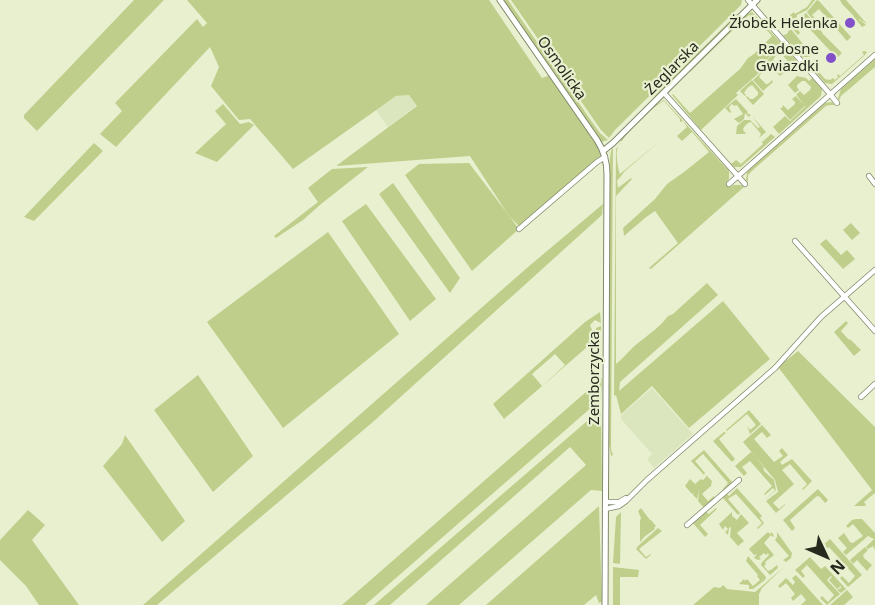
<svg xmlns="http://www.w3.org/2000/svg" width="875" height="605" font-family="'Noto Sans',sans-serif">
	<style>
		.built { fill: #dbe6be }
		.green { fill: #bfcf8b; fill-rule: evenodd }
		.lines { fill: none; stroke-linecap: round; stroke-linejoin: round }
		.minor-casing { stroke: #81896c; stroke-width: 6 }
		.tertiary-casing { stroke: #81896c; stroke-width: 7 }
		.minor { stroke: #fff; stroke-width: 4.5 }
		.tertiary { stroke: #fff; stroke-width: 5 }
		.poi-dot { fill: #8250c8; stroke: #e8f0d0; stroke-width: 2 }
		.labels { text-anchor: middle; stroke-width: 4.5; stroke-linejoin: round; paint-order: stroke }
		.poi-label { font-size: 15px; fill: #26291d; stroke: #e8f0d0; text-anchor: end }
		.street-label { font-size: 15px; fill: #26291d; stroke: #e8f0d0 }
	</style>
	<rect width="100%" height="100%" fill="#e8f0d0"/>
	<path class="built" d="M409,95L417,105L388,127L376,110L396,96Z
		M652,388L693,434L654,468L647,459L652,454L621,419V415Z"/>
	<path class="green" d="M134,0H164L37,131L24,118V115Z
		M187,0H489L542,78L551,75L596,143L601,156L521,228L509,216L470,156L336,166L417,106L409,95L396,96L293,169L250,119L239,120L211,86L219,67L210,47L116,147L100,134L122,111L115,103L197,19L203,27L207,23Z
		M503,0H508L592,122L600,133L608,140L601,142L522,27L520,22H519Z
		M511,0H742L741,5L615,130L609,138L601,130Z
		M812,0H815L807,10L797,15V17L787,26L783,21L794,12L795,14L807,7Z
		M817,0L819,1L851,37L847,41L819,9L812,15L816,19L814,21L807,12Z
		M840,0H846L867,24L859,19V21L860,20L866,25L862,27L854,17L853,15L842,4Z
		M752,12L783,45L765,61L768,65L736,93L738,95L701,130L672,95L673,94L690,113L740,69L748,58L754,54L772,36L762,25L749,15L742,21L737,30H733L690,72V71L745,15Z
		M806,13L822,32L823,34L842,53L837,58L804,23L797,28L800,33L798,35L791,27Z
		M737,14H740L656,98L654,96Z
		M790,28L808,50L812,53L809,55L810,57H802L783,35L787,34Z
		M783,46L797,61L780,76L772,67L776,64L779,67H782L787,63V60L781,54H778L774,58L773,61L775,63L773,65L772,64L771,66L766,61Z
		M864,51L867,52L864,56L832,84L825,83L809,64L810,62L825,79L830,80L833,78L835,80L838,77L837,75L838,74L840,76L864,55L862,52Z
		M875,59V67L841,96C836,109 836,103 826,106L753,170L748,175V182L746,180L747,172L825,103L832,102L834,104L839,102L838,98L841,89Z
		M769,65L772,69L769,72L767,70H765L760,75L759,77L766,84H768L772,80L773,82L763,91L753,80Z
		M797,76L806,78L809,81L812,78L822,89L821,96L779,134L773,127L785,116L790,121L806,106H805L790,120L780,108H782L783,105L788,110L795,104V102L792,99L796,96L803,104L796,94H797L800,91L804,95L810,90L811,87L805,81H802L797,85V87L799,90L795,93L788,85Z
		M752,80L764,94L753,105L746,97L747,96L750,99H753L758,95V92L752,85C746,88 748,88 744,93L746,95L745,96L740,91Z
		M736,99L748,112L747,113L751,115L749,117L745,113L744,119L739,123L734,119L743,114L737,105L734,106L732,104L729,107L731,112L730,113L725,108Z
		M664,100L729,171V179L726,183L731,187L733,185H741L744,187L651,269L649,268L678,243L655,211L645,218L624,236L623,228L655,199L667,184L684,172L709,152L692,132L682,141L677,136L687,127L683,121L680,122V119L664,101C653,106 620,138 617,150C616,154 618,170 620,174L661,140L625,171L617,181L618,188L631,178L632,179L616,196V364C624,358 630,349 638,343C648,335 660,327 668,316L673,314L707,283L718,295L620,382L619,391L723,301L770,359L689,428L652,386L621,414L616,395L614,396L616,149L621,143V139L656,104H657Z
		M223,104L240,124L249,122L254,125L217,162L195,153L226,124L215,111Z
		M752,116L766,132L759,138L761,134L751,122C747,123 744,126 743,130L746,134H736L737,126L744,120H750L758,128L760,127Z
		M771,134L775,137L741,167H734L731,164L736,160L741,164L763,144L762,142Z
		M94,143L103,151L34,221L24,217Z
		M613,147L611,449L613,455L611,456L608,438L610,159L611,151Z
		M469,163L519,229L472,271L405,175L419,164Z
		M368,167L321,204L303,220L276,238L274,236L318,202L308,188L332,169Z
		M393,183L460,278L450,293L379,194Z
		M366,204L436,299L410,321L342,221Z
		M603,204L602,215L374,421L157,605H143L528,267Z
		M851,223L860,233L852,240L843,230Z
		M328,232L399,334L283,428L207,322Z
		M826,239L841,255L847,250L855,259L843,269L820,244Z
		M600,312L601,323L595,320L590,325L592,330L596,333V328L601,326V335L504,419L493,404L585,322ZM555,354L565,365L542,386L532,374Z
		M846,321L848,323L841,331L849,340L850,339L861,350L854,356L834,332Z
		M798,351L875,427V493L864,502L866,505L865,506H854L872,490L778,367Z
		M198,375L253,456L213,492L154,410Z
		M602,378L601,399L365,605H342Z
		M601,409L602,491L591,490L459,605H426L586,465L570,447L390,605H374Z
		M749,410L761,424L750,434L747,426L750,430L756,425L747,414L727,431L726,430Z
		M762,425L771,435L767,438L762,432L754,439L774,462L783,456L779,451L782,448L788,455L780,462L782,465L792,459L812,481L803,490L802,489L807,484L790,464L782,470L794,484L773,503L779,509L785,504V505L776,513L766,501L778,492L775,480L743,442Z
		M724,432L726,433L719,439L735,459L732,462L713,441Z
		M125,435L185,521L162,542L103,466L122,444Z
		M704,450L733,483L724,491L723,489L728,483L703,454L695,461L705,473L704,475L691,461Z
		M751,452L763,465L764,471L774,480L776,490L765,500L775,490L773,488L765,495L764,494L772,486L750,461L742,467L747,473L744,476L735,466Z
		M706,475L712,481L711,486L702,494L708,501L714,496V500L704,508L698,501L699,490L697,499L693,495L694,493L692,494L685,486L690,479L695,484L701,479L703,480L706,477Z
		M737,488L762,516L760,518L764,523L758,529L757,528L762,523L736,494L728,499L740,513L738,515L722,497L726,493L729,496Z
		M818,489L828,500L825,503L820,497L817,496L790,520L795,528L792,531L783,520Z
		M599,506L602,602L599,603L596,595L584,605H486Z
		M641,508L650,520H651L656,526L654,528L655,529L644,537L640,542V521L641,518L638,511Z
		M716,508L717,509L700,525L708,534L705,537L692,522L705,511L709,514Z
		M28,510L45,525L32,540L79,605H39L26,586L0,560V540Z
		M621,512L620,564L613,563L616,517Z
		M732,512V516L737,520L741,514L749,523L737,533L744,541L738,546L730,537L731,527L729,528L728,535L725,532L728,529L725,526L723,530L719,524Z
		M856,519H862L875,533V550L873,546L868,549L866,547L874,539L868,536L846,555L843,552L847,548L838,538L844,533L850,542L853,543L863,536L853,524L848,528L846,526L852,520Z
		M658,528L662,531L639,549L646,557L651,554V555L646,559L636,549L638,546Z
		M768,532L770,534L772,532L774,536L773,537L771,535L764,543L774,555L765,562L766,564L764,566L768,571L771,570L777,565L778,568L770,575L761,565L762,562L769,555L768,553L766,555L764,553L759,557L761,559L758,560L754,558L757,554L754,555L749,549Z
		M777,532L792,553L791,558L786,562L783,560L789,556L775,540L777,537Z
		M830,539L862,575L848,587L840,578L842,576L849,583L855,576L829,547L822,552L826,557L824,560L816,551Z
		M865,547L868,550L863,555L864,558L872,565L867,571L857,560L853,564L850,560Z
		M748,556L766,577L765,580L753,589H749V585L739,584L744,579L745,581L747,579L753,586L760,580L757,576L758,575L746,561Z
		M810,557L821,569L825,566L846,589L841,593L837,590L841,588V586L837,589L829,580L832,577L831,576L827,580L840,594L827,605L820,598L822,596L828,602L834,595L807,565L801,571L805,576L803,578L795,570Z
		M785,566L762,588L759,594V605H693L714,587L720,588L723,585L727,589L755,592Z
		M613,567L639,570L638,577H620V605H613Z
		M796,575L823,605H801L806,600L801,594L793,601L791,598L795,594L786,583L780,588L778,586L786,578L793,585L795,582L792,578Z
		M847,590L853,597L844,605H830Z"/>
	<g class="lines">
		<g class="minor-casing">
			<path id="minor" d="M748,0L830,94L837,103
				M664,93L745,184
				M869,176L875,184
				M729,184L875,55
				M519,229L597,162L605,157
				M795,241L875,331
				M861,397L875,384
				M605,502H619L626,498
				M605,509L619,506L626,501L647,480L775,368L821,317L875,270
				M687,525L739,480"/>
		</g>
		<g class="tertiary-casing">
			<path id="tertiary" d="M500,0L597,140C604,151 607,162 607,174L605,605
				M603,151L613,143L757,0"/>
		</g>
		<use href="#minor" class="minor"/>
		<use href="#tertiary" class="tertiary"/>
	</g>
	<g class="poi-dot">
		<circle cx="850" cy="23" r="6"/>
		<circle cx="831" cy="58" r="6"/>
	</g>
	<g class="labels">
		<g class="poi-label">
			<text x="838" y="28">Żłobek Helenka</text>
			<text x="819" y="54">Radosne<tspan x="819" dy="17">Gwiazdki</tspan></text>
		</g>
		<g class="street-label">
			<text transform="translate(562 68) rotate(55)" y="5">Osmolicka</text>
			<text transform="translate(672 68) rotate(-45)" y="5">Żeglarska</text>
			<text transform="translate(594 378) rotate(-90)" y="5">Zemborzycka</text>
		</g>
	</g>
	<g transform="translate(827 557) rotate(134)" stroke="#e8f0d0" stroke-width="4.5" paint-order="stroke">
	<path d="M0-4.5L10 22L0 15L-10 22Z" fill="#26291d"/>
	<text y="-9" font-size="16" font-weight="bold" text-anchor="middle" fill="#26291d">N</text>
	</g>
</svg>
